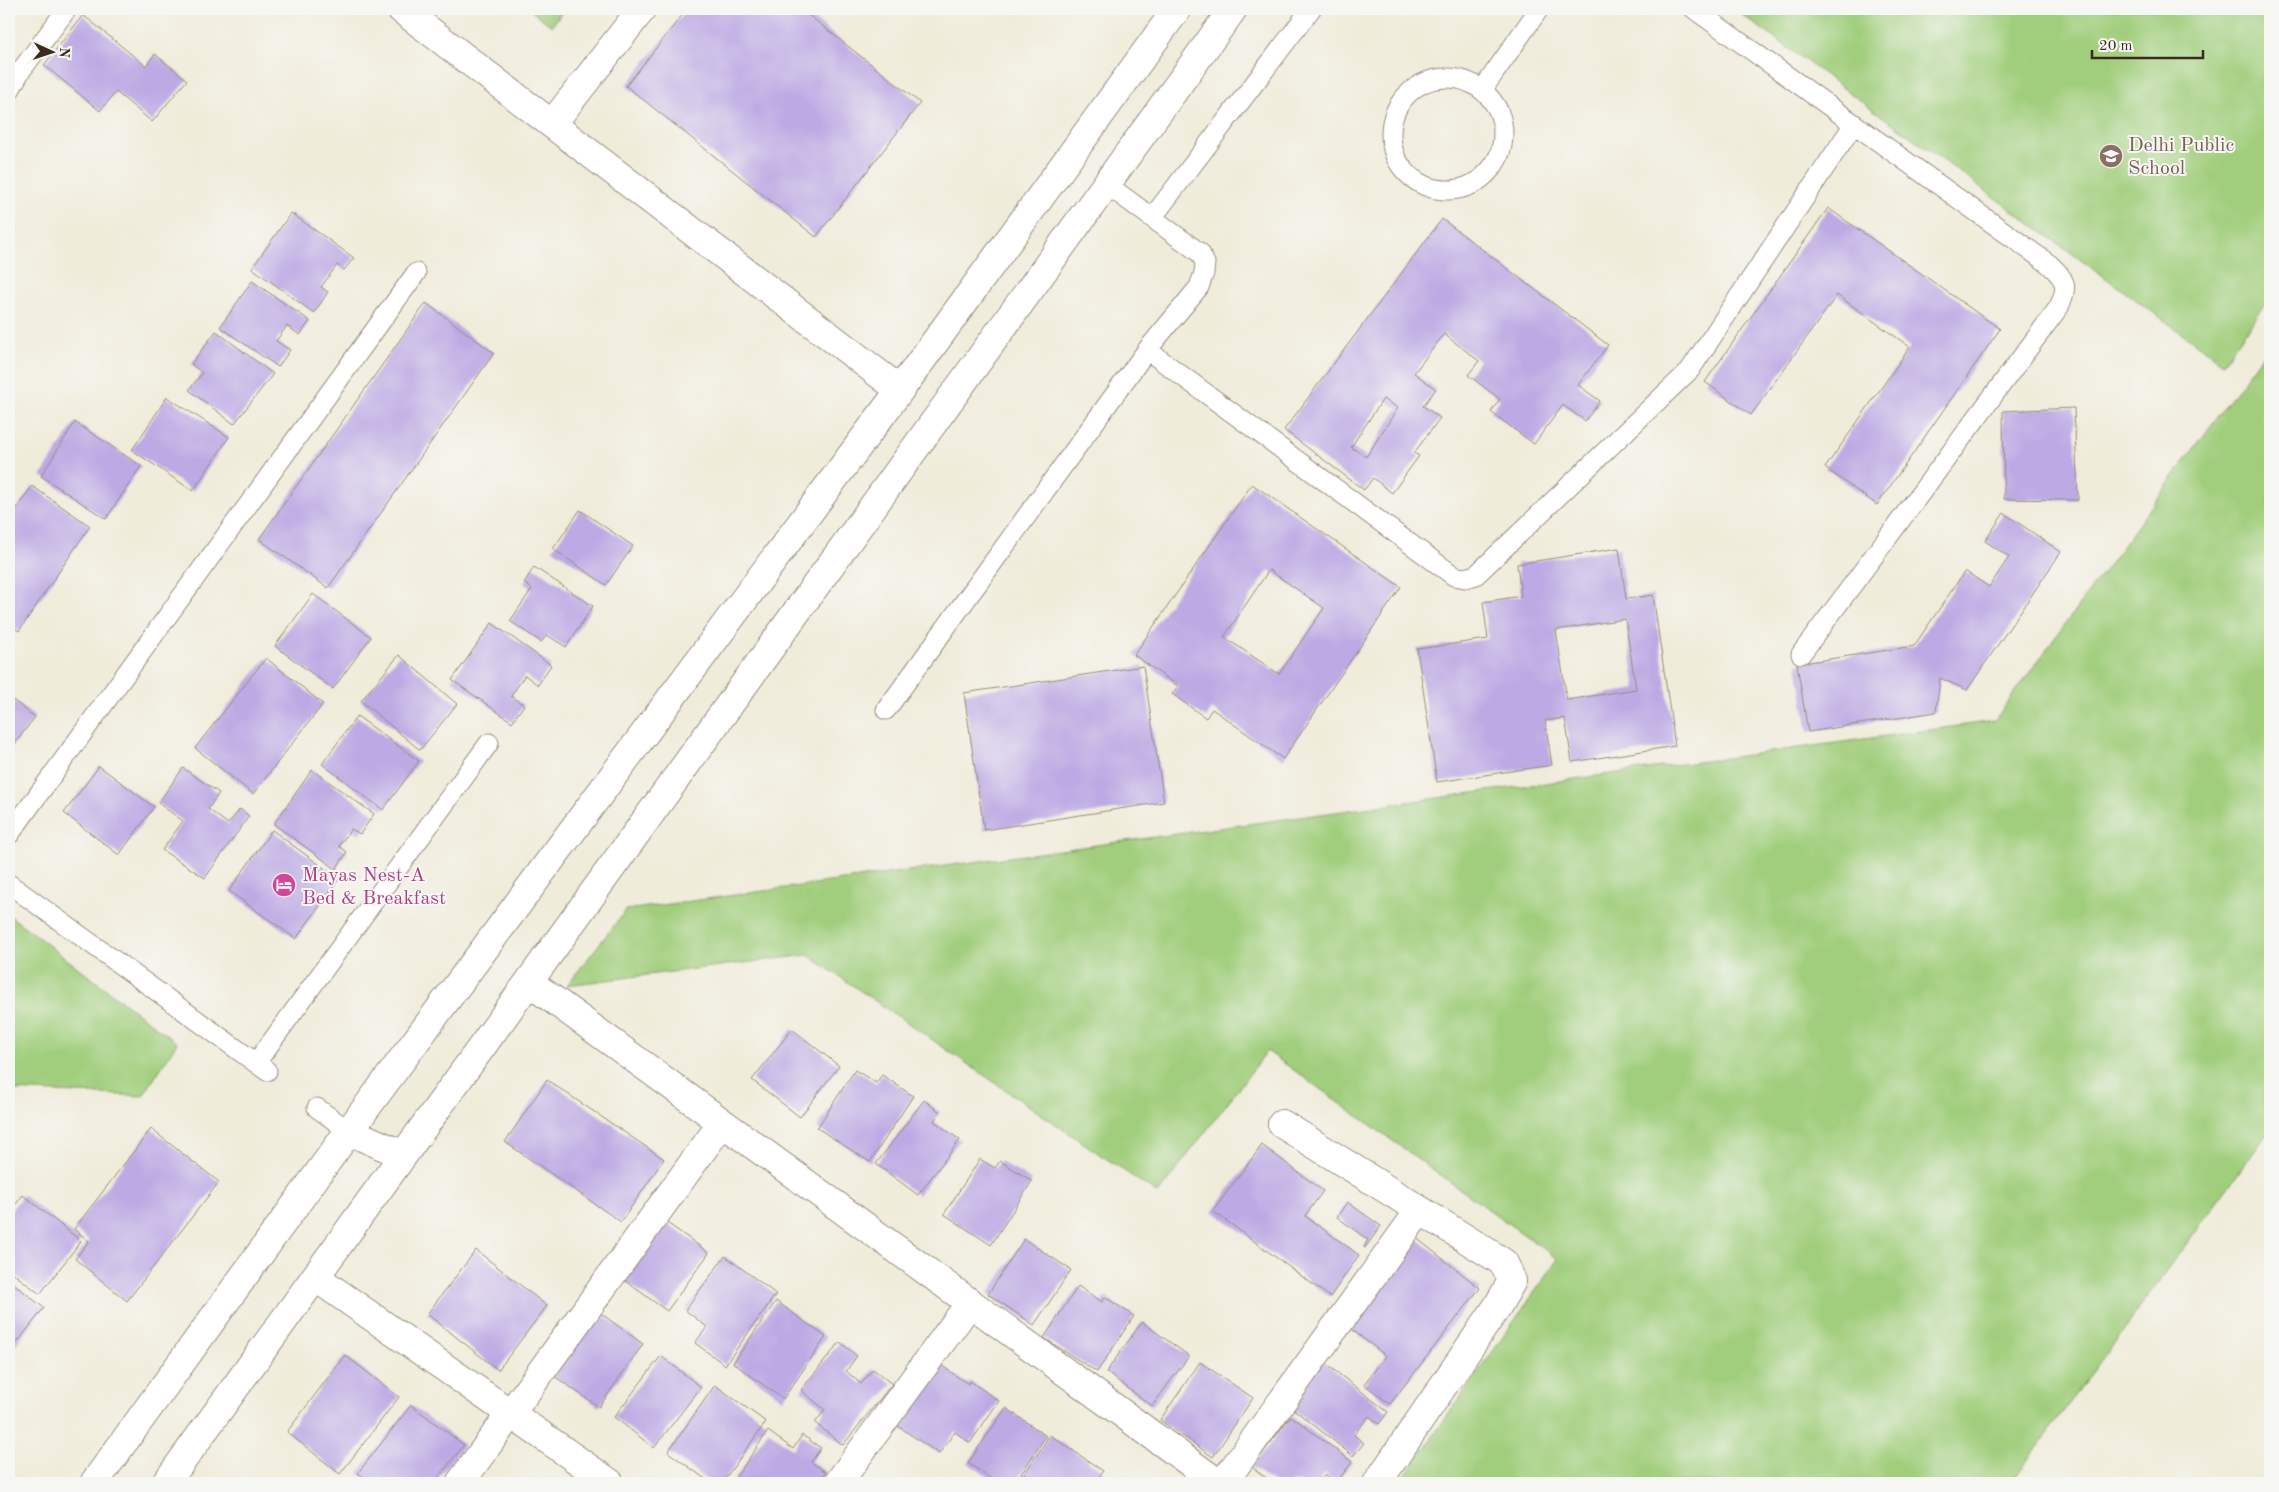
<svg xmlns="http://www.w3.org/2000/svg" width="2279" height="1492" font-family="'Old Standard TT',serif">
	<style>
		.green { fill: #a0ce7b; stroke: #6e7c4c }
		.building { fill: #bdaae4; fill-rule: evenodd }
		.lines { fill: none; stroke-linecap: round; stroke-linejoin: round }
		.service-casing { stroke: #968b7c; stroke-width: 21 }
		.minor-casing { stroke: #968b7c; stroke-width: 30 }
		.service { stroke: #fff; stroke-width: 19 }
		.minor { stroke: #fff; stroke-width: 28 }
		.labels { text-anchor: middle; stroke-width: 4; stroke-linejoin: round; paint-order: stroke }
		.education-label { font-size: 20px; fill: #785e54; stroke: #f6f6f2; text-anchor: start }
		.hotel-label { font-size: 20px; fill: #b23c85; stroke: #f6f6f2; text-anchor: start }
	</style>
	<rect width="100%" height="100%" fill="#f6f6f2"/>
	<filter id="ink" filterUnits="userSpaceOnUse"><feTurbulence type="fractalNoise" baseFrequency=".02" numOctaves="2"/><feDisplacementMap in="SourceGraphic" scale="10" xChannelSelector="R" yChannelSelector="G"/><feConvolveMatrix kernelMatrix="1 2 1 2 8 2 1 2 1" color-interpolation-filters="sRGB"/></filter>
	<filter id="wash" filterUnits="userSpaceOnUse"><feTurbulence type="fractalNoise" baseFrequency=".0096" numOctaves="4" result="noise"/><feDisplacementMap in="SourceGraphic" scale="20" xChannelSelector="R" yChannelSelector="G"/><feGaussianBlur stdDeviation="1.12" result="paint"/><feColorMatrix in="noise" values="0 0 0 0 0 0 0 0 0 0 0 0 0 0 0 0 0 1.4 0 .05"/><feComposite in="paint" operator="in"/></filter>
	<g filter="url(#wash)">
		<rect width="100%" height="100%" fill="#f0ecda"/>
		<path class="green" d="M529,9H564L552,26Z
			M1734,9H2270V298L2223,363Z
			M2270,345V1130L2011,1483H1400L1558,1259L1267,1051L1158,1194L808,955L567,985L626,910L1994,721Z
			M9,915L177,1043L143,1096L9,1090Z"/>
		<g id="blocks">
			<path class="building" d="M687,9H801L920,103L816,237L626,86Z
				M83,15L146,66L155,54L187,80L152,122L116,92L100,111L44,65Z
				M1828,208L2000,329L1877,505L1825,468L1910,347L1837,295L1751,415L1705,382Z
				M291,213L354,258L344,270L337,265L321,287L328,292L314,313L252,268Z
				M1442,219L1608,345L1578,385L1600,401L1585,421L1563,405L1534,444L1491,412L1500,399L1468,375L1479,361L1444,334L1414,373L1436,389L1423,406L1440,418L1414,453L1419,456L1392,493L1373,478L1364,490L1284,430ZM1383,399L1398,408L1366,457L1351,447Z
				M252,281L310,321L300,335L287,326L276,341L290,350L278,367L220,327Z
				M426,303L494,353L328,588L259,539Z
				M216,331L273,374L234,424L189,390L202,373L191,364Z
				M167,397L229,437L193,491L132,450Z
				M2074,408L2078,500L2004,499L2003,411Z
				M75,422L141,466L106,519L41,476Z
				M1252,484L1401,587L1283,759L1212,709L1206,718L1172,694L1178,686L1134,655ZM1269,570L1324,608L1279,674L1224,637Z
				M32,486L90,526L19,631L9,624V520Z
				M580,510L633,546L606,585L553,549Z
				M2004,513L2061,552L1967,690L1940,678L1936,712L1808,732L1797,664L1914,646L1965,571L1989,587L2009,557L1985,541Z
				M1619,548L1626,599L1653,595L1675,746L1572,762L1565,718L1545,721L1552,765L1437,782L1417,649L1488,639L1483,602L1521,596L1517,564ZM1625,619L1636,689L1567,700L1556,630Z
				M534,567L593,606L566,647L547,635L541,642L510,621L532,589L524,583Z
				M313,594L371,637L333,689L275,646Z
				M492,623L551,665L538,685L525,675L511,696L524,705L512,722L452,680Z
				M399,655L457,704L420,750L361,701Z
				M266,658L323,704L253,794L195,748Z
				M1143,666L1164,802L984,830L964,693Z
				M9,697L35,717L9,751Z
				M357,716L419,761L383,810L322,764Z
				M99,766L154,807L119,855L64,813Z
				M183,768L219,793L208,809L228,824L240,809L249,816L205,878L162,850L183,821L158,803Z
				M312,770L374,814L360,834L351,829L339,846L347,852L336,869L274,824Z
				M272,830L339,879L296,939L229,891Z
				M792,1029L839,1066L800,1117L752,1080Z
				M855,1070L876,1083L882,1075L913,1096L870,1162L817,1128Z
				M547,1080L664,1159L621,1222L505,1142Z
				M924,1100L940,1112L934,1121L960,1140L918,1195L876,1164Z
				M151,1129L219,1182L127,1301L75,1259L89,1241L74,1229Z
				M1262,1145L1323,1191L1305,1216L1359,1255L1330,1297L1213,1211Z
				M980,1159L995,1168L1000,1161L1032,1181L991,1245L944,1214Z
				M23,1195L81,1241L40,1294L9,1270V1213Z
				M1347,1202L1381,1226L1365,1248L1364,1247L1368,1240L1337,1217Z
				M659,1217L709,1253L667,1311L617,1275Z
				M1415,1237L1480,1288L1390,1404L1364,1384L1386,1356L1346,1325Z
				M1024,1239L1071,1270L1034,1325L988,1294Z
				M476,1250L547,1306L498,1370L427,1314Z
				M725,1256L776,1294L725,1365L695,1343L707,1327L685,1310Z
				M9,1280L44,1308L9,1353Z
				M1078,1286L1102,1302L1105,1297L1134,1316L1097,1372L1044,1338Z
				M776,1301L826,1337L783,1399L733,1363Z
				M592,1307L643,1344L599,1407L547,1371Z
				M1142,1322L1189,1356L1152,1406L1106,1372Z
				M840,1342L857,1356L846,1371L861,1384L873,1369L892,1384L843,1445L815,1423L825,1410L801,1390Z
				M345,1355L399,1397L340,1474L287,1432Z
				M661,1356L701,1387L654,1448L614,1417Z
				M1321,1360L1388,1412L1379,1424L1369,1416L1354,1435L1364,1443L1353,1456L1287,1404Z
				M935,1361L968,1384L970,1381L999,1401L970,1443L955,1432L939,1454L889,1420Z
				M1200,1362L1253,1398L1213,1457L1160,1420Z
				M715,1385L766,1422L722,1483H711L668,1452Z
				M411,1405L464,1445L434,1483H371L358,1473Z
				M1006,1408L1046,1436L1015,1483H997L968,1463Z
				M1291,1416L1352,1462L1336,1483L1325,1474L1318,1483H1273L1252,1467Z
				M768,1431L793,1449L802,1435L821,1448L811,1462L826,1472L819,1483H732Z
				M1050,1435L1103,1471L1095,1483H1018Z"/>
		</g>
	</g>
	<g filter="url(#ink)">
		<use href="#blocks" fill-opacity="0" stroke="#968b7c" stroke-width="1"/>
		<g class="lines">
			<g class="service-casing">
				<path id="service" d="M1694,9L2049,264C2066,280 2069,285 2059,307L1801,654
					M1391 134a56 56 0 1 1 112 0a56 56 0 1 1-112 0Z
					M1483,89L1539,9
					M9,92L20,72L67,9
					M1152,218L1311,9
					M1147,350L1454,576L1465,578L1476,575L1690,370L1854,124
					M886,710L1147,350L1199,287L1204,273L1205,263L1200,253L1106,184
					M9,835L416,273
					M9,884L267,1071
					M256,1063L489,743
					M317,1108L349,1131"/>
			</g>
			<g class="minor-casing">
				<path id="minor" d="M401,9L900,390
					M552,124L642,9
					M529,982L1218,1483
					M1282,1124L1495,1257L1504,1263L1512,1281L1497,1307L1377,1483
					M349,1131L403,1155
					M315,1277L610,1483
					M94,1483L349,1131L900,390L1177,9
					M166,1483L1233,9
					M460,1483L722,1123
					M838,1483L970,1303
					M1223,1483L1420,1210"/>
			</g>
			<use href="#service" class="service"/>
			<use href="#minor" class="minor"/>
		</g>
	</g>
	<defs>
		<g id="school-disc" transform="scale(1.25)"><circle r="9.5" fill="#8d6e63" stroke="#f6f6f2"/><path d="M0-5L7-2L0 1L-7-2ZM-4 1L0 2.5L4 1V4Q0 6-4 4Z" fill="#fff"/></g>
		<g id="hotel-disc" transform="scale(1.25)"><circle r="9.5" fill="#d1479c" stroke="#f6f6f2"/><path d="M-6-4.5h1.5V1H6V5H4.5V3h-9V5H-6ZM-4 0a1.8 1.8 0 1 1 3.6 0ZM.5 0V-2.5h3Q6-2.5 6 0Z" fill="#fff"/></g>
	</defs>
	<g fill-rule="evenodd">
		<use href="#school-disc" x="2111" y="156"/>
		<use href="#hotel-disc" x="284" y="885"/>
	</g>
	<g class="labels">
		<g class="education-label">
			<text x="2128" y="151">Delhi Public<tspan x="2128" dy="23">School</tspan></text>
		</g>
		<g class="hotel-label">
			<text x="302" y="881">Mayas Nest-A<tspan x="302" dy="23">Bed &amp; Breakfast</tspan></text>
		</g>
	</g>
	<rect width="2279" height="1492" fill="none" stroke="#f6f6f2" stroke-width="30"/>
	<g transform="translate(52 52) rotate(93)" stroke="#f6f6f2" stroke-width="4" paint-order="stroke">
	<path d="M0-4L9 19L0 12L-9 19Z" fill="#3b2a1e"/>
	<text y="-8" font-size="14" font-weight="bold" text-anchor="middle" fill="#3b2a1e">N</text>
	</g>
	<path d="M2092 50v8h111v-8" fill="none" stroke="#3b2a1e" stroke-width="2.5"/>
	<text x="2099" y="50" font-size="15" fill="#3b2a1e" stroke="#f6f6f2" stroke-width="4" paint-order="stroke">20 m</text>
</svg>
